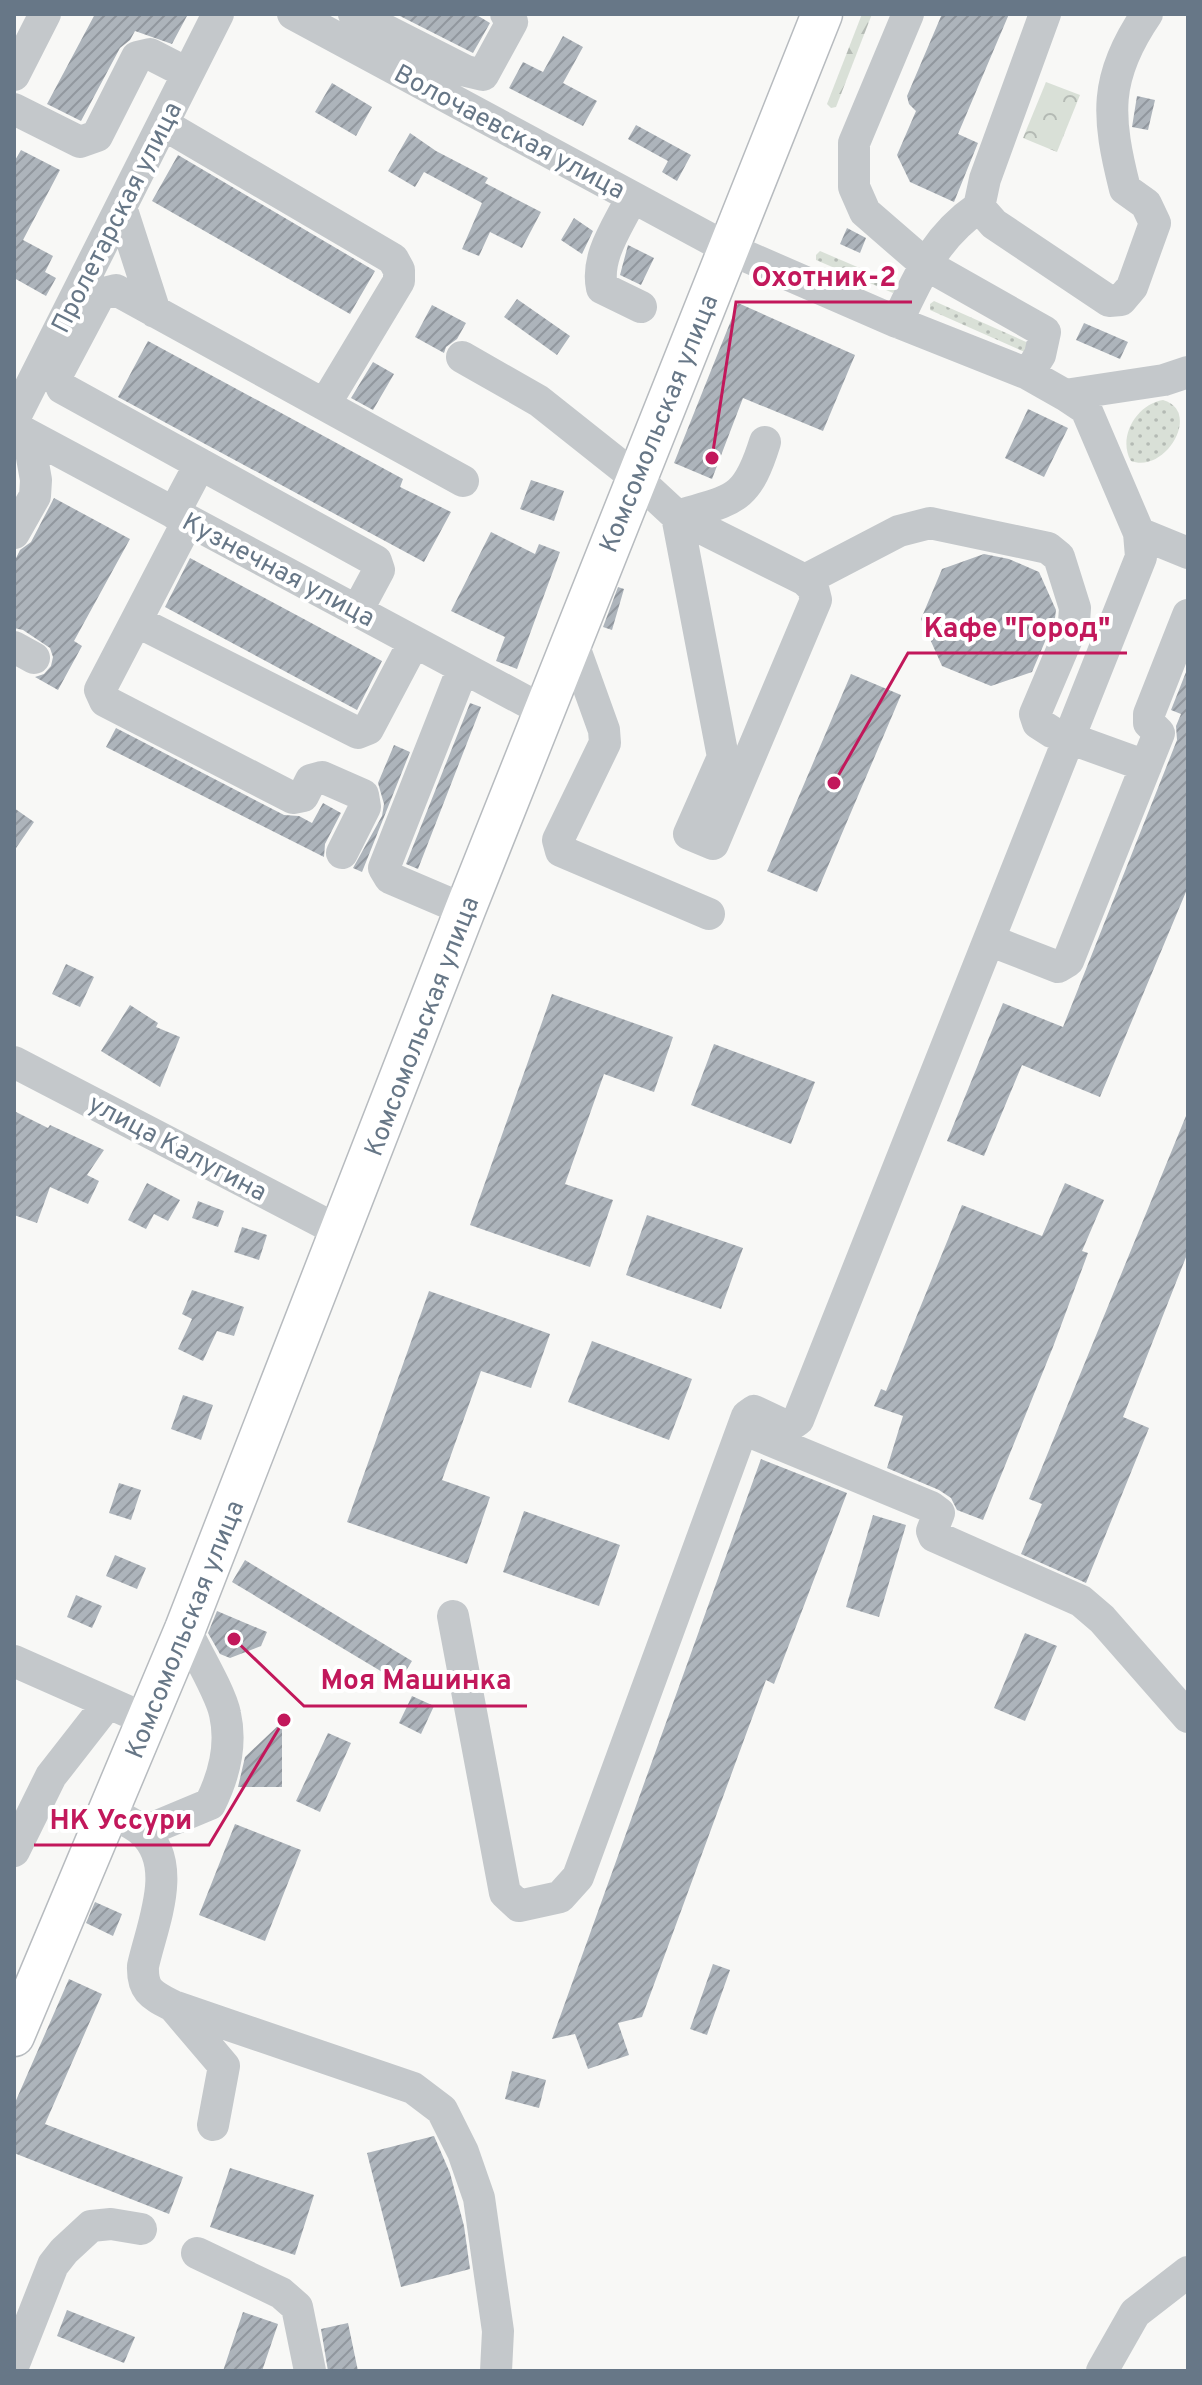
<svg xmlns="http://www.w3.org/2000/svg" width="1202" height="2385" font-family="Overpass,sans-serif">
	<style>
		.grass { fill: url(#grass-dots) }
		.forest { fill: url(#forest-firs) }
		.park { fill: url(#park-crowns) }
		.building { fill: url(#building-hatch) }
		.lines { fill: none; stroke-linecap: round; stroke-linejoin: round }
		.major-casing { stroke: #b7bbbf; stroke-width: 43 }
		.minor { stroke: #c4c8cb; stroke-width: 32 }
		.major { stroke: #fff; stroke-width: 40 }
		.labels { text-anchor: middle; stroke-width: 8; stroke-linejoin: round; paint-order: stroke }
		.street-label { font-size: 26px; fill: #677787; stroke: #fff }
		.leader { fill: none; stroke: #c2185b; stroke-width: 3 }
		.callout-dot { fill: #c2185b; stroke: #fff; stroke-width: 3 }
		.callout-label { font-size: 28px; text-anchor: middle; font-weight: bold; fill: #c2185b; stroke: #fff; stroke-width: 8; stroke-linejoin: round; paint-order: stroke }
	</style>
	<defs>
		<pattern id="grass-dots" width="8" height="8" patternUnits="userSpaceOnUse" patternTransform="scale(2)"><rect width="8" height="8" fill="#d9e0d7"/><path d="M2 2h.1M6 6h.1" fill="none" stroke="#b4bab4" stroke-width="1.8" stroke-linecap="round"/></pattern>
		<pattern id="forest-firs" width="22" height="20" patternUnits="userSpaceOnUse" patternTransform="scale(2)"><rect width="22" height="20" fill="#d9e0d7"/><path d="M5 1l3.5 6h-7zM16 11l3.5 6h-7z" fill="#b4bab4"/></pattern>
		<pattern id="park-crowns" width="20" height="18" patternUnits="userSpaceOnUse" patternTransform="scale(2)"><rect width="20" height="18" fill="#d9e0d7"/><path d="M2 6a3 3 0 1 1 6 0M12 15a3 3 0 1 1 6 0" fill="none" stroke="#b4bab4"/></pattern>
		<pattern id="building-hatch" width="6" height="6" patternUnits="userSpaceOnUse" patternTransform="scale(2)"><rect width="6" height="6" fill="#adb4bb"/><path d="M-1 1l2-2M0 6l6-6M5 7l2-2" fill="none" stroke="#91979e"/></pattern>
	</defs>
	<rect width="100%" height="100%" fill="#f8f8f6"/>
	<path class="grass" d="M820,251L897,284L898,287L893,293L816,260V255Z
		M934,301L1033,345L1029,354L930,310V304Z
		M1163,400C1202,411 1166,474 1131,461C1117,437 1137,404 1163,400Z"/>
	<path class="forest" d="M862,14H872L836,107L831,108L827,104Z"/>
	<path class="park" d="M1046,82L1080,95L1057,152L1023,138Z"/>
	<path class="building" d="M95,14H188L172,44L135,31L130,40L120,48L81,121L47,104Z
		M396,14H475L490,23L473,53Z
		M942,14H1009L958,134L978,143L954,202L910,182L897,155L916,111L909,104L907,96Z
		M563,36L583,47L563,83L597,101L583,126L509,88L523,62L543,72Z
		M332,83L372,107L356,136L315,112Z
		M1137,96L1155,100L1148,130L1132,127Z
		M636,125L691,155L677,181L662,172L668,161L628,139Z
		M410,133L436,151L488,178L485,183L541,212L522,248L490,232L479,256L462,249L482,203L424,172L415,187L388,171Z
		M21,150L60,170L23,240L53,256L45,272L56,278L46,296L14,278V162Z
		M178,155L375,271L350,314L152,201Z
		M574,218L593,231L582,254L561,240Z
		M847,228L866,238L860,253L840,244Z
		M628,245L654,258L641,285L620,275Z
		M517,299L570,336L557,355L504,317Z
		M738,303L855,355L823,431L743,398L712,479L674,463Z
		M432,305L466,323L457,339L446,347L444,353L415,337Z
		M1084,323L1128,342L1120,359L1076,340Z
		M148,341L403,479L400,487L451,512L424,562L118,397Z
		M373,362L394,374L373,410L351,398Z
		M1028,409L1068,428L1044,477L1005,458Z
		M531,480L564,491L554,521L520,509Z
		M54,498L130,539L74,641L82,646L58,690L35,677L44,674L51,666L53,657L50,648L23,630L14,628V562L20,550L31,542Z
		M491,532L535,554L539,544L560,552L517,669L496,661L505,637L451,611Z
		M984,554L1009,559L1039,572L1056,610L1055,618L1032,672L991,686L942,666L921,619L942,569Z
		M190,558L382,661L357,710L165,607Z
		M618,587L624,589L612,630L603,627Z
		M1188,667V887L1100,1097L1022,1065L984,1156L947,1141L1003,1003L1063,1027L1177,740L1176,726L1181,714L1171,710Z
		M851,674L901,695L817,892L767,871Z
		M470,703L481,707L418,869L406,864Z
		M116,728L284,815L299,816L312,823L323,803L341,813L325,844L324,857L106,747Z
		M394,745L410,752L362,872L353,868L382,816L384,804L378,783Z
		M14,808L34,822L14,851Z
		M66,964L94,977L80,1007L52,994Z
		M552,994L673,1037L654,1092L604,1074L565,1184L613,1200L590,1267L470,1225Z
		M130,1005L158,1023L156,1027L180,1037L160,1087L101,1051Z
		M714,1044L815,1082L791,1144L691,1105Z
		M14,1111L48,1128L50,1125L104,1150L87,1175L99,1181L88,1204L50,1187L37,1223L14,1215Z
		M1188,1111V1252L1123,1417L1149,1428L1086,1583L1021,1554L1042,1504L1029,1499Z
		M147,1183L180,1200L168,1221L154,1214L146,1229L128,1220Z
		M1065,1183L1104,1200L1082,1251L1088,1253L1053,1347L983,1520L957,1510L951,1498L939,1490L887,1468L903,1416L874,1406L881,1389L886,1391L962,1205L1042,1236Z
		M198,1201L224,1211L218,1227L192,1218Z
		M647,1215L743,1248L721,1309L626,1275Z
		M242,1227L267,1235L259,1260L234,1252Z
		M192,1290L244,1307L234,1336L217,1331L203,1361L178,1349L192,1319L182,1314Z
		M429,1291L550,1334L531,1388L481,1371L442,1480L490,1497L467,1564L347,1522Z
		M592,1341L692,1379L669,1440L568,1402Z
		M183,1395L213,1405L201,1440L171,1429Z
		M761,1459L847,1493L774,1684L766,1680L642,2017L618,2023L629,2055L588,2069L575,2034L552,2039Z
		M119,1483L141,1490L131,1520L109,1513Z
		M524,1511L620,1545L599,1606L503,1572Z
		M873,1515L906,1525L879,1617L846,1607Z
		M115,1555L146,1568L137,1589L106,1576Z
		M245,1560L412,1661L399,1682L232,1582Z
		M76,1595L102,1606L92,1628L67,1617Z
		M217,1611L267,1632L261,1646L230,1658L220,1654L208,1633Z
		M1025,1633L1057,1646L1025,1721L994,1708Z
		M412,1696L434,1706L421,1734L399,1723Z
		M282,1722V1787H238L245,1757Z
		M328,1733L351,1743L320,1812L296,1801Z
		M235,1824L301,1850L265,1941L199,1915Z
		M95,1902L122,1914L113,1936L86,1923Z
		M713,1964L730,1970L707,2035L690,2029Z
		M69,1979L102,1994L45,2124L183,2177L169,2214L14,2153V2105Z
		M512,2071L546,2080L539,2108L505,2099Z
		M434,2136L450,2173L464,2226L470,2269L401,2287L367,2153Z
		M230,2168L314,2195L295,2255L210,2227Z
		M67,2310L135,2337L124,2363L57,2336Z
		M243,2312L278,2324L262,2371H223Z
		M348,2323L358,2371H328L321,2329Z"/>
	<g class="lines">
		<g class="major-casing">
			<path id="major" d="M14,2036L185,1629L465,910L822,14"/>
		</g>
		<path class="minor" d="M293,14L727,248L897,322L1028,374L1065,395L1086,409L1139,533L1141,557L798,1420L788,1427L754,1411L747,1416L578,1877L560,1897L519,1906L505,1893L453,1616
			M354,14L466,71L483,75L512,22L506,14
			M908,14L854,143V187L865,212L925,264L1045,332L1040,355L1028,374
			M14,75L45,14
			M14,109L80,142L97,136L137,57L150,54L187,73
			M163,124L393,259L399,270V281L325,404
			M632,197C619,225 595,256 602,288L641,307
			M121,207L155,312
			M979,207L994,224L1109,301L1121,300L1132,287L1155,223L1146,204L1125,189C1107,117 1103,78 1147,14
			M897,322C919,276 935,237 979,207L985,179L1045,14
			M462,357L539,401L636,478L677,516L805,580L813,588L816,600L713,844L689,834L723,757L677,516
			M1065,395L1164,380L1188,372
			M14,419L218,14
			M14,427L544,711
			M174,513L200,464
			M677,516C733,499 746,503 765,442
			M14,533L35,496L36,480L28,435
			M1139,533L1188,553
			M805,580L899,531L930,523L1048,548L1059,557L1075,608L1074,622L1035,714L1038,723L1052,732L1146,766
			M357,611L379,570L376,561L62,388L57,375L100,294L116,290L463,481
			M136,621L188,521
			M572,641L604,730L605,743L558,840L561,851L709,914
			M14,647L34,658
			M463,668L384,868L390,878L465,910
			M342,853L365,807L363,795L322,777L311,780L303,796L293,798L105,701L100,690L136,621L358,733L368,729L414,642
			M989,940L1058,967L1068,961L1159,733L1149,723V714L1188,615
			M14,1062L341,1232
			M750,1432L931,1507L939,1513L932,1531L934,1536L1081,1601L1102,1619L1188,1717
			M14,1661L127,1711
			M110,1812C120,1818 133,1823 142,1831C180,1864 152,1925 143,1966C142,1991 152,1995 173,2006L413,2088L442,2110L463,2152L479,2198L498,2331L496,2371
			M143,1832L210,1804C224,1776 232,1745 225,1714C221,1693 195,1650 185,1629
			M14,1851L51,1776L108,1703
			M173,2006L224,2066L213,2125
			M197,2253L281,2293L297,2307L310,2371
			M14,2364L53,2265L64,2251L91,2226L111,2224L141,2229
			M1102,2371L1135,2313L1188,2272"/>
		<use href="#major" class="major"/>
	</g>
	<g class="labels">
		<g class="street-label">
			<text transform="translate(510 131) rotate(28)" y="9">Волочаевская улица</text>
			<text transform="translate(116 217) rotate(-63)" y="9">Пролетарская улица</text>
			<text transform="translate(658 423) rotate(-68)" y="9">Комсомольская улица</text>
			<text transform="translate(279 569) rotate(28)" y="9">Кузнечная улица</text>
			<text transform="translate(421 1026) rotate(-69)" y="9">Комсомольская улица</text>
			<text transform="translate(178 1147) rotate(28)" y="9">улица Калугина</text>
			<text transform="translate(184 1629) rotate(-68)" y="9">Комсомольская улица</text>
		</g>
	</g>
	<path class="leader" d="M712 458L736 302H912M834 783L908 653H1127M234 1639L304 1706H527M284 1720L209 1845H34"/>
	<g class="callout-dot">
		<circle cx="712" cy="458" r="8"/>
		<circle cx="834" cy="783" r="8"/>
		<circle cx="234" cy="1639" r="8"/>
		<circle cx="284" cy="1720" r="8"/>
	</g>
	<g class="callout-label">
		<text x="824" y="286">Охотник-2</text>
		<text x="1017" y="637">Кафе "Город"</text>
		<text x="416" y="1689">Моя Машинка</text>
		<text x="121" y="1829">НК Уссури</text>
	</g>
	<rect width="1202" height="2385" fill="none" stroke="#677787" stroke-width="32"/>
</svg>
